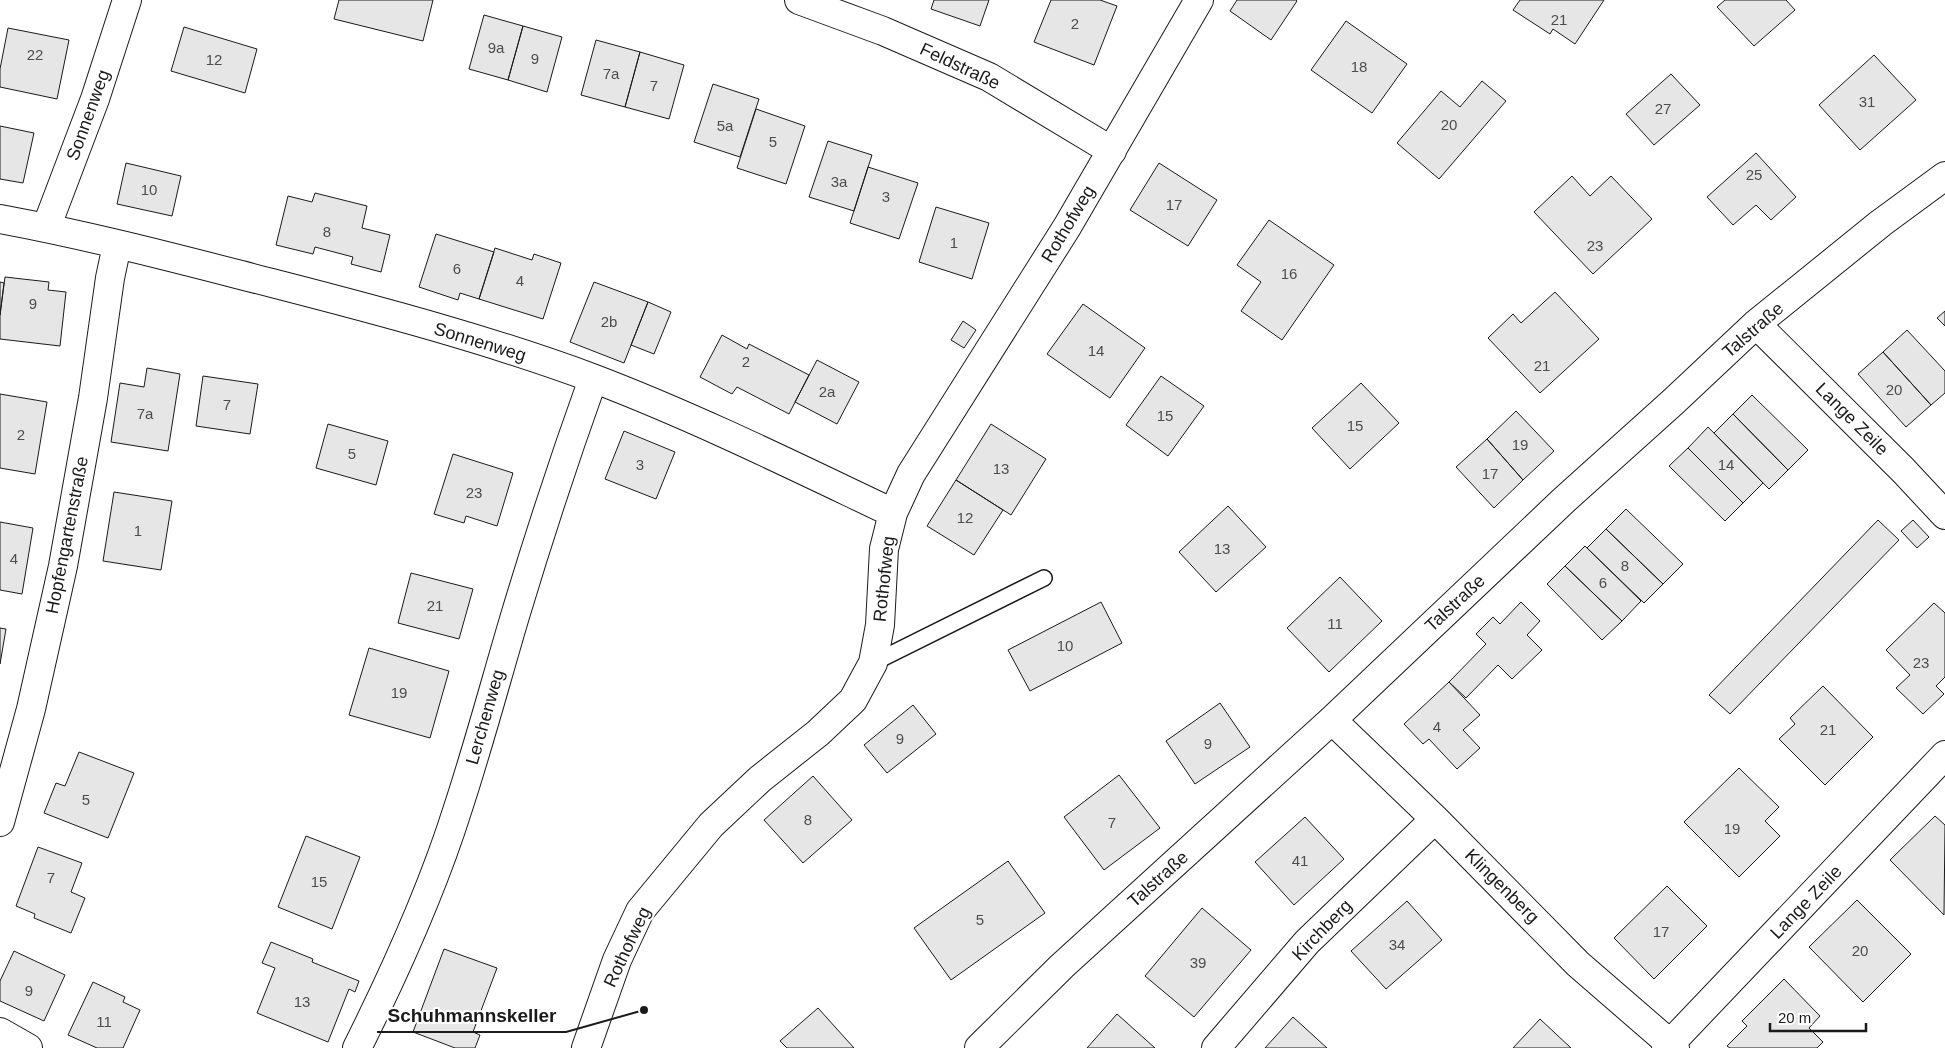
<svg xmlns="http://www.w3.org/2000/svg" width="1945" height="1048" font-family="Helvetica,sans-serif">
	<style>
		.building { fill: #e6e6e6; stroke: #1a1a1a }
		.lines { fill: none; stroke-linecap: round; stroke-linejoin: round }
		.service-casing { stroke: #1a1a1a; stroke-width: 18 }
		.minor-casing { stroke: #1a1a1a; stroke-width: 30 }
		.service { stroke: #fff; stroke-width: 15 }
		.minor { stroke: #fff; stroke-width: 28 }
		.labels { text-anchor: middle; stroke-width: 4; stroke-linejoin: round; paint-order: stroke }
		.number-label { font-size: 15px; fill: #4d4d4d }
		.street-label { font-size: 18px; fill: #1a1a1a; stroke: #fff }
		.leader { fill: none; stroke: #1a1a1a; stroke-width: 2 }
		.callout-dot { fill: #1a1a1a; stroke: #fff; stroke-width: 2 }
		.callout-label { font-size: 19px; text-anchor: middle; font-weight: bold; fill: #1a1a1a; stroke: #fff; stroke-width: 4; stroke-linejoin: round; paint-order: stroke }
	</style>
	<rect width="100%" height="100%" fill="#fff"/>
	<path class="building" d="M339,0H433L423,41L334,19Z
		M934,0H989L980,26L931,9Z
		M1051,0H1100L1117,6L1094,65L1034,42Z
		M1237,0H1296L1297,1L1271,40L1230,11Z
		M1520,0H1604L1575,44L1553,29L1550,34L1513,10Z
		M1725,0H1786L1795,10L1754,46L1717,7Z
		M484,15L523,26L508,80L469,69Z
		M1346,21L1407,64L1372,113L1311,70Z
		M523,26L562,37L547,92L508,80Z
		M184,27L257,49L245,93L171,71Z
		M8,28L69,40L57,99L0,87V69Z
		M596,40L640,52L625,107L581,95Z
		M640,52L684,65L669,119L625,107Z
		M1874,55L1916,100L1860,150L1819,105Z
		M1671,74L1700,105L1654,145L1626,114Z
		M1482,81L1506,101L1439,179L1397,143L1441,91L1460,107Z
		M713,84L759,99L740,157L694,142Z
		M756,109L805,126L786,184L737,168Z
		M0,126L34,133L23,183L0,179Z
		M828,141L872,155L854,211L809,197Z
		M1756,153L1796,197L1771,220L1756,205L1733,225L1707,197Z
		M126,163L181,176L172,216L117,204Z
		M1159,163L1217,200L1188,246L1130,210Z
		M868,167L918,183L899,239L850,223Z
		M1572,176L1590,196L1611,176L1652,219L1593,274L1534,212Z
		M315,193L367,206L362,228L390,235L381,272L351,264L353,257L315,247L313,254L276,245L288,196L312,202Z
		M936,207L989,223L972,279L919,262Z
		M1269,220L1334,265L1282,340L1241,311L1261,282L1237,265Z
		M436,234L494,252L479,299L460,293L458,300L419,287Z
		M495,248L532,260L534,254L561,263L543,319L479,299Z
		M5,277L49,282L48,290L66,292L60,346L0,339V315Z
		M0,282L4,283L0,315Z
		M594,282L648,302L624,363L570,342Z
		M1555,292L1599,339L1540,393L1488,338L1513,314L1521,323Z
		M648,302L671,312L654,354L631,345Z
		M1083,304L1145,348L1110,398L1047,354Z
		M1945,311V326L1937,318Z
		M963,321L976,330L964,348L951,340Z
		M1907,330L1945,371V393L1931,405L1883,352Z
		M722,335L747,349L749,344L809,375L789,414L737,387L732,394L700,377Z
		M1883,352L1931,405L1906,427L1858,374Z
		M817,360L859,382L837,424L795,402Z
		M147,368L180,374L168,451L111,442L120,383L144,387Z
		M203,376L258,384L250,434L196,426Z
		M1161,376L1204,406L1168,456L1126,425Z
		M1361,383L1399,423L1350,469L1312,428Z
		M0,394L47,402L35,474L0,468Z
		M1752,395L1808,450L1788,470L1733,414Z
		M1516,411L1554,451L1523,480L1487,439Z
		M1733,414L1788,470L1769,489L1714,433Z
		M328,424L388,441L376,485L316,468Z
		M991,424L1046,459L1011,515L956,480Z
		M1708,427L1763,483L1743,503L1688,448Z
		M624,431L675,452L656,499L605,479Z
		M1487,439L1523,480L1494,508L1456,467Z
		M1688,448L1743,503L1725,521L1669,466Z
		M453,454L513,473L497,526L466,516L464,523L434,514Z
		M956,480L1003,510L974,555L927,526Z
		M114,492L172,501L161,570L103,561Z
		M1228,506L1266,547L1216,592L1179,552Z
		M1626,509L1683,564L1663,584L1606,529Z
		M1878,520L1899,540L1730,714L1709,695Z
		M1913,520L1929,537L1917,548L1901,531Z
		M0,522L33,528L22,594L0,590Z
		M1606,529L1663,584L1644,603L1587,548Z
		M1585,546L1641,601L1622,621L1565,566Z
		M1565,566L1622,621L1602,640L1547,584Z
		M411,573L473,589L459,639L398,623Z
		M1340,577L1382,621L1329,672L1287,628Z
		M1101,602L1122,643L1030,691L1008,650Z
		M1521,602L1540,621L1527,635L1542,650L1512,679L1498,665L1466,698L1449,682L1486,644L1476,634L1493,617L1500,624Z
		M1934,603L1945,613V677L1936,686L1944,694L1923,714L1896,688L1910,675L1886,650Z
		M0,628L6,629L0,664Z
		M369,648L449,671L430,738L349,715Z
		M1449,682L1480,715L1463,730L1480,748L1457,769L1429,739L1423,744L1404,724Z
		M1823,686L1873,737L1825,785L1779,739L1795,724L1790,718Z
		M1220,703L1250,747L1195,784L1166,741Z
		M913,705L936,734L887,773L864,745Z
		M79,752L134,773L108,838L44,813L56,783L65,786Z
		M1739,768L1779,807L1765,821L1780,836L1739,877L1684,822Z
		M1119,775L1160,828L1104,870L1064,817Z
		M813,776L852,820L803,863L764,820Z
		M1935,816L1945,825L1944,915L1890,860Z
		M1305,817L1344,859L1294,905L1255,862Z
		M306,836L360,857L332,929L278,907Z
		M38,847L82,863L71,892L85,898L71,933L34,918L35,914L16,906Z
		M1008,861L1045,913L951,980L914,928Z
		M1667,886L1707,926L1654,979L1614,938Z
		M1857,900L1911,954L1863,1002L1809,947Z
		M1407,901L1442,940L1386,989L1351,951Z
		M1202,908L1251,950L1194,1017L1145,976Z
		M271,942L313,959L312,962L359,981L355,992L349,989L328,1042L257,1013L275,968L262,963Z
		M444,949L497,968L473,1032L480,1035L475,1048H455L413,1032Z
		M14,951L65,975L44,1021L0,1001V981Z
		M1784,979L1820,1016L1809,1028L1823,1042L1817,1048H1730L1727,1046L1747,1026L1742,1021Z
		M93,982L125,997L123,1002L140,1010L123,1048H97L68,1035Z
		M818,1008L854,1048H787L780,1041Z
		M1117,1014L1155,1048H1087Z
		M1293,1017L1327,1048H1265Z
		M1540,1019L1571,1048H1513Z"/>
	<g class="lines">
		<g class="service-casing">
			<path id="service" d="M873,663L1044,578"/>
		</g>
		<g class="minor-casing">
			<path id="minor" d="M799,0L883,31L989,77L1112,151
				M0,219C92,236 182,260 272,283C381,311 490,340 595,379C697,418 794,466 893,513
				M46,228L95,99L127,0
				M1756,324L1903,470L1945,515
				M1332,720L1435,819L1578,964L1675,1048
				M0,822L31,709L63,566L93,398L110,278L117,245
				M0,1032L28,1048
				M357,1048C396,970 432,891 458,808C479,744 496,680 515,616C539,536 565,457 593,379
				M586,1048L617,960L640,911L711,825L760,779L818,733L853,700L873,663L880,625L884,549L893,513L911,474L1067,227L1199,0
				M979,1048L1062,966L1332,720L1563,501L1673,402L1756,324L1881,223L1945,176
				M1216,1048L1307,942L1435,819
				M1666,1048L1945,755"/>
		</g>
		<use href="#service" class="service"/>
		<use href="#minor" class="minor"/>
	</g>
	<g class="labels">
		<g class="number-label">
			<text x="1559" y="25">21</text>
			<text x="1075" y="29">2</text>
			<text x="496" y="53">9a</text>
			<text x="35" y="60">22</text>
			<text x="535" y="64">9</text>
			<text x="214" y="65">12</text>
			<text x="1359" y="72">18</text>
			<text x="611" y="79">7a</text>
			<text x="654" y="91">7</text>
			<text x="1867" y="107">31</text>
			<text x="1663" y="114">27</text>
			<text x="1449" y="130">20</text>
			<text x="725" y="131">5a</text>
			<text x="773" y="147">5</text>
			<text x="1754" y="180">25</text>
			<text x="839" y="187">3a</text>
			<text x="149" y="195">10</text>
			<text x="886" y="202">3</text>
			<text x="1174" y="210">17</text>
			<text x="327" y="237">8</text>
			<text x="954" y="248">1</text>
			<text x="1595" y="251">23</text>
			<text x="457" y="274">6</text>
			<text x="1289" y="279">16</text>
			<text x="520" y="286">4</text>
			<text x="33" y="309">9</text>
			<text x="609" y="327">2b</text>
			<text x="1096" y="356">14</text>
			<text x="746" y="367">2</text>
			<text x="1542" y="371">21</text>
			<text x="1894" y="395">20</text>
			<text x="827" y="397">2a</text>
			<text x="227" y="410">7</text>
			<text x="145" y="419">7a</text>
			<text x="1165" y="421">15</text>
			<text x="1355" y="431">15</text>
			<text x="21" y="440">2</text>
			<text x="1520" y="450">19</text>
			<text x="352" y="459">5</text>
			<text x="640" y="470">3</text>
			<text x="1726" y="470">14</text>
			<text x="1001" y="474">13</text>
			<text x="1490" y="479">17</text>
			<text x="474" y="498">23</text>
			<text x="965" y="523">12</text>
			<text x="138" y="536">1</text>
			<text x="1222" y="554">13</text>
			<text x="14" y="564">4</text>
			<text x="1625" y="571">8</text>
			<text x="1603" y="588">6</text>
			<text x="435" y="611">21</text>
			<text x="1335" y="629">11</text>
			<text x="1065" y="651">10</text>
			<text x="1921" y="668">23</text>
			<text x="399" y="698">19</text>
			<text x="1437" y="732">4</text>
			<text x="1828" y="735">21</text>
			<text x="900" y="744">9</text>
			<text x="1208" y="749">9</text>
			<text x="86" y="805">5</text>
			<text x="808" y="825">8</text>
			<text x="1112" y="828">7</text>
			<text x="1732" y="834">19</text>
			<text x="1300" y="866">41</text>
			<text x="51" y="883">7</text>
			<text x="319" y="887">15</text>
			<text x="980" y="925">5</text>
			<text x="1661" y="937">17</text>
			<text x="1397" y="950">34</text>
			<text x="1860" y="956">20</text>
			<text x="1198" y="968">39</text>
			<text x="29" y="996">9</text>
			<text x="302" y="1007">13</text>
			<text x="104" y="1027">11</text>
		</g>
		<g class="street-label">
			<text transform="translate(960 66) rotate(25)" y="6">Feldstraße</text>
			<text transform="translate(88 115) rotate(-70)" y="6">Sonnenweg</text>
			<text transform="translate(1068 224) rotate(-59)" y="6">Rothofweg</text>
			<text transform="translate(1753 330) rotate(-41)" y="6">Talstraße</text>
			<text transform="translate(480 342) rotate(17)" y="6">Sonnenweg</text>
			<text transform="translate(1852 419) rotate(45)" y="6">Lange Zeile</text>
			<text transform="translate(67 535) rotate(-79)" y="6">Hopfengartenstraße</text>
			<text transform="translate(884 579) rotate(-84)" y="6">Rothofweg</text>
			<text transform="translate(1455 603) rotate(-43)" y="6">Talstraße</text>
			<text transform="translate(485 717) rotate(-74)" y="6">Lerchenweg</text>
			<text transform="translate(1158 879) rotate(-42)" y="6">Talstraße</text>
			<text transform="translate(1502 886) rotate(45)" y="6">Klingenberg</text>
			<text transform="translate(1806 902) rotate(-46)" y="6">Lange Zeile</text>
			<text transform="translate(1322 930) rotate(-46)" y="6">Kirchberg</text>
			<text transform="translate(627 947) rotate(-65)" y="6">Rothofweg</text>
		</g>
	</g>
	<path class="leader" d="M644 1010L566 1032H377"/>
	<circle class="callout-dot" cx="644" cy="1010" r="5"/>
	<g class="callout-label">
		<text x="472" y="1022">Schuhmannskeller</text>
	</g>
	<path d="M1770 1023v8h96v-8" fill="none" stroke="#1a1a1a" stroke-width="2.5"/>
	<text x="1778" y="1023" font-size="15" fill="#1a1a1a" stroke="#ffffff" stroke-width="4" paint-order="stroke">20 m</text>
</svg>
